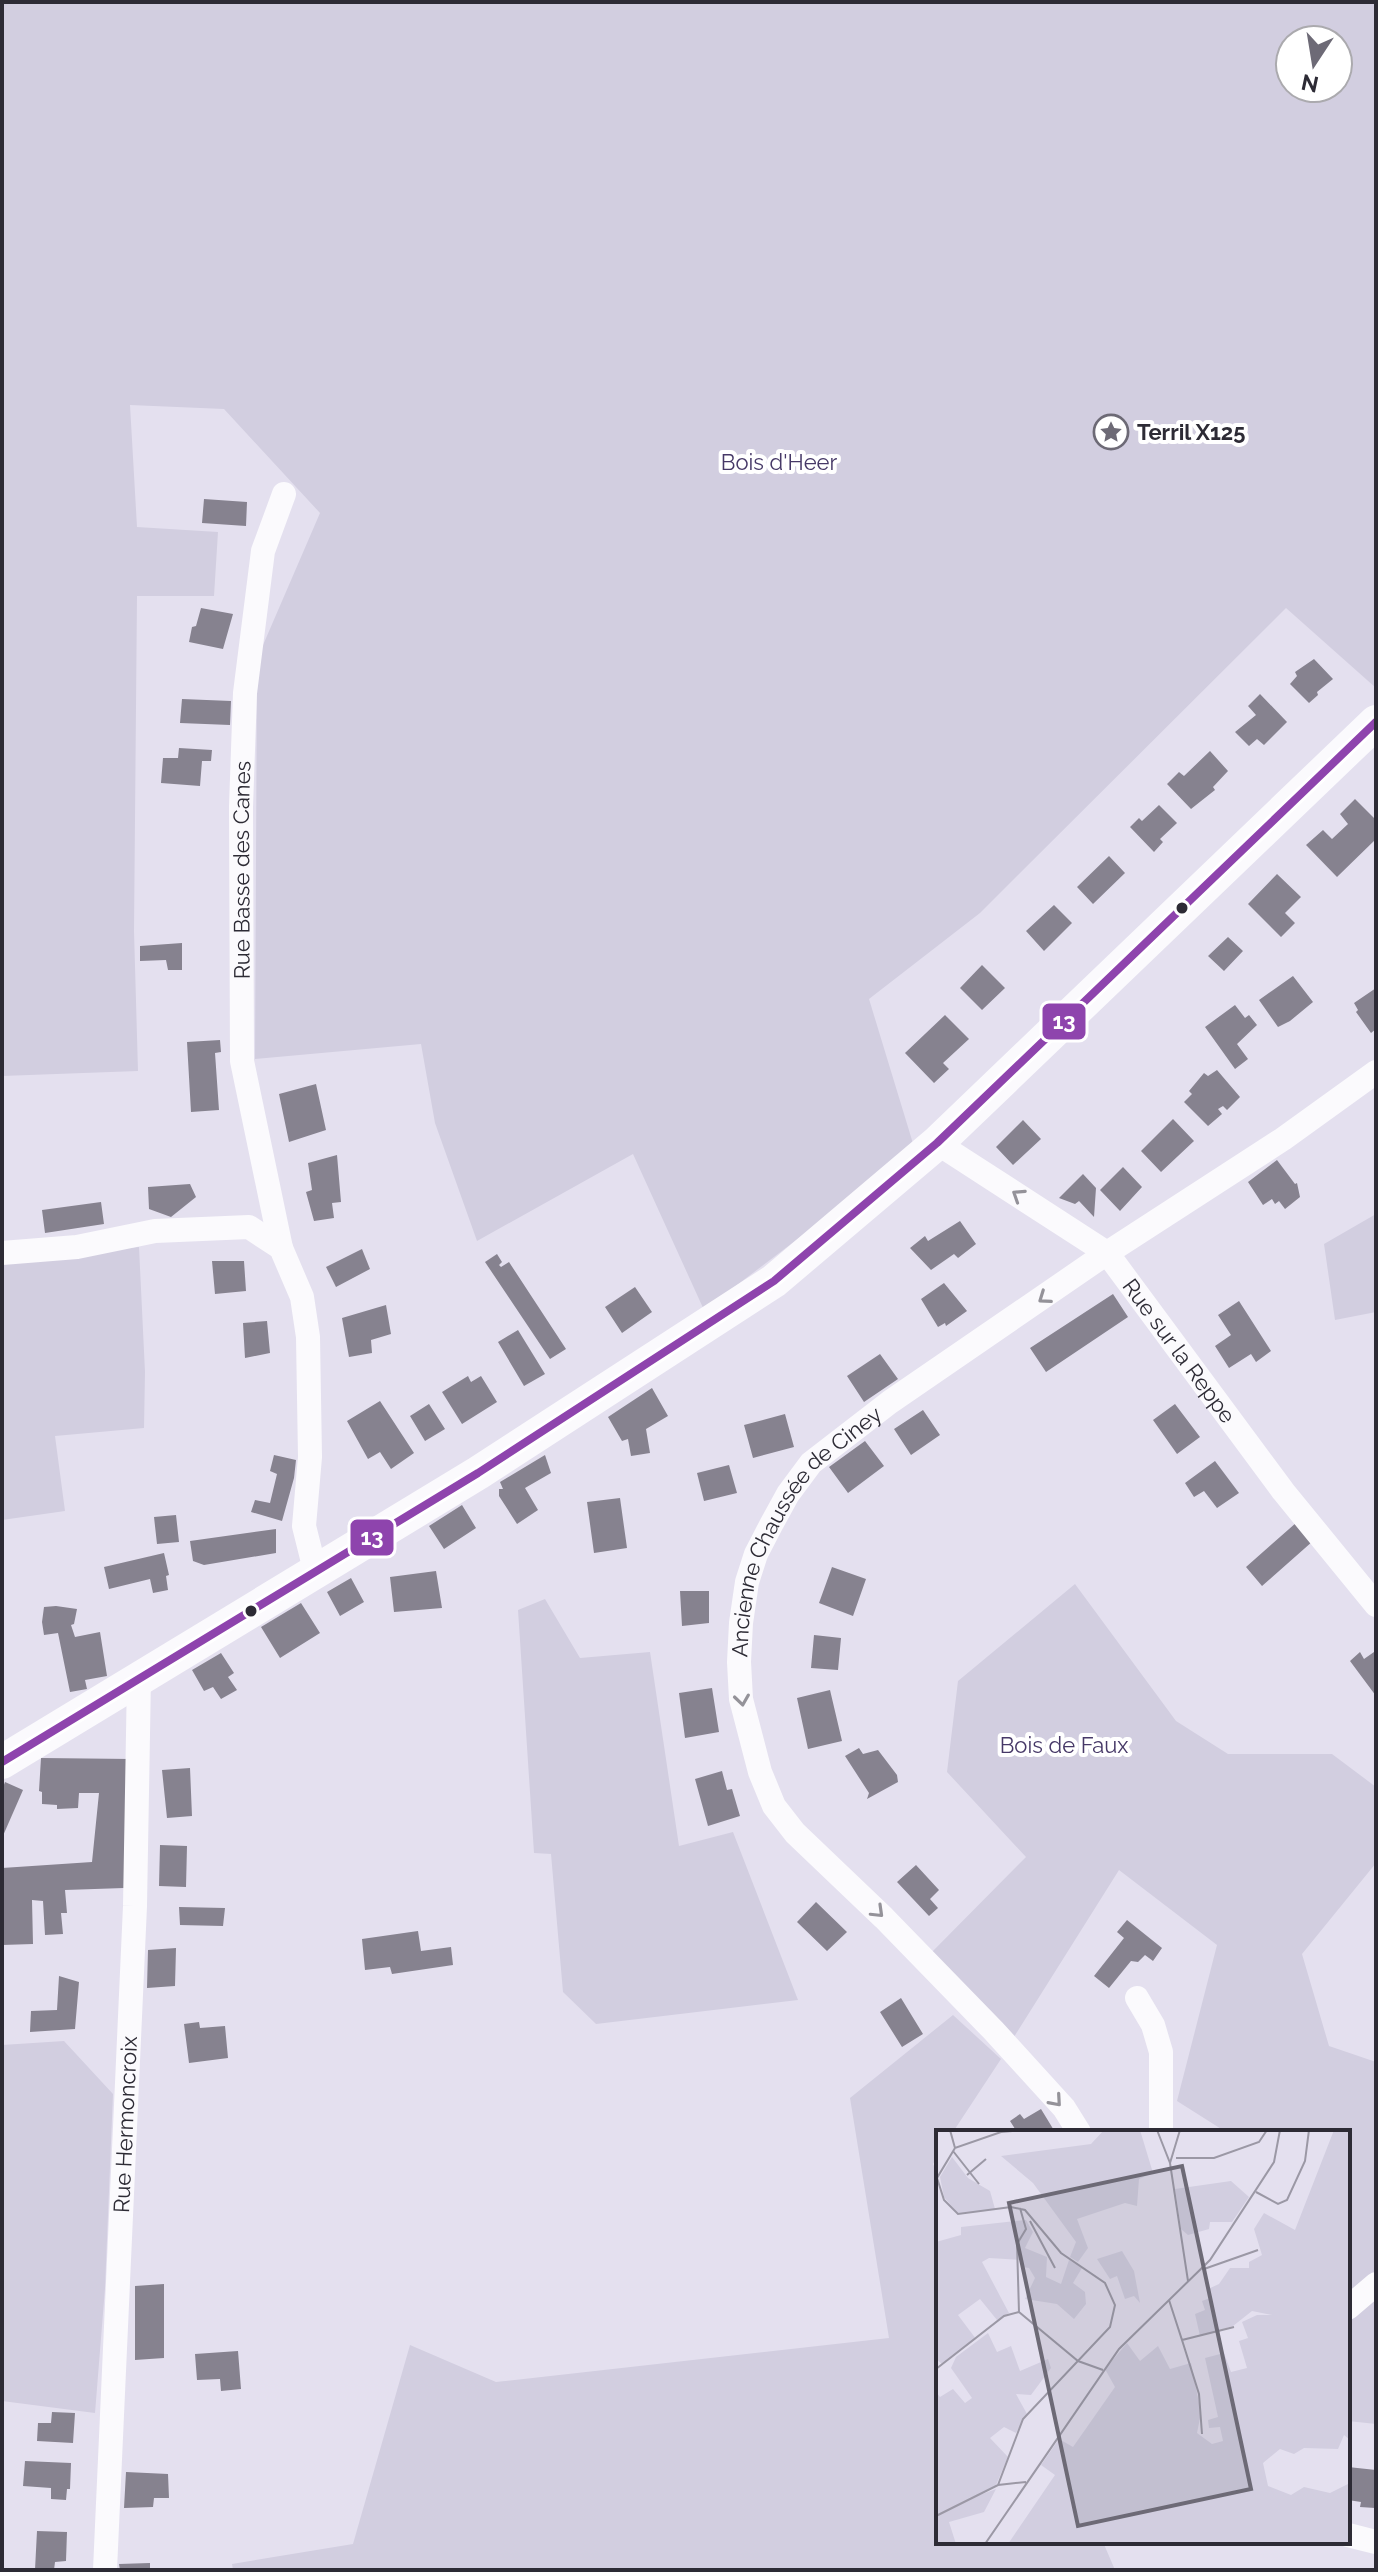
<svg xmlns="http://www.w3.org/2000/svg" width="1378" height="2572" font-family="Raleway,sans-serif">
	<style>
		.green { fill: #d2cee0; fill-rule: evenodd }
		.building { fill: #86828f }
		.lines { fill: none; stroke-linecap: round; stroke-linejoin: round }
		.street { stroke: #fbfafd; stroke-width: 24 }
		.secondary { stroke: #fbfafd; stroke-width: 34 }
		.bus-1-casing { stroke: #fff; stroke-width: 14 }
		.bus-1 { stroke: #8e44ad; stroke-width: 8 }
		.oneway { stroke: #949299 }
		.bus-dot { fill: #2d2b35; stroke: #fff; stroke-width: 3 }
		.labels { text-anchor: middle; stroke-width: 8; stroke-linejoin: round; paint-order: stroke }
		.poi-label { font-size: 22px; font-weight: bold; fill: #2d2b35; stroke: #fff; text-anchor: start }
		.park-label { font-size: 22px; fill: #463867; stroke: #fff }
		.street-label { font-size: 22px; fill: #2d2b35; stroke: #fff }
		.inset-road { fill: none; stroke: #9b98a5; stroke-width: 2 }
		.view { fill: #6d6a76; fill-opacity: 0.15; stroke: #6d6a76; stroke-width: 4 }
		.inset-edge { fill: none; stroke: #2d2b35; stroke-width: 4 }
		.line-badge { stroke: #fff; stroke-width: 3 }
		.badge-label { font-size: 22px; text-anchor: middle; font-weight: bold; fill: #fff }
	</style>
	<rect width="100%" height="100%" fill="#e4e0ef"/>
	<path class="green" d="M2,2H1376V688L1286,608L980,913L869,999L915,1150L704,1310L633,1154L477,1241L435,1123L421,1044L255,1059L257,659L320,513L224,409L130,405L137,527L218,532L214,596H137L134,931L138,1071L2,1076ZM1290,40H1338V88H1290Z
		M1376,1214V1312L1335,1320L1324,1244Z
		M139,1247L145,1372L144,1428L55,1436L65,1511L2,1520V1258Z
		M1075,1584L1176,1721L1228,1754H1332L1376,1787V1863L1302,1954L1329,2046L1376,2062V2424L1348,2421V2132H1226L1177,2101L1217,1945L1119,1870L1012,2040L929,1955L1026,1857L947,1772L958,1681Z
		M545,1599L580,1658L650,1652L679,1846L733,1832L798,2000L596,2024L563,1992L551,1854L534,1853L518,1610Z
		M953,2015L1001,2059L953,2132H938V2156L933,2164L938,2174V2542H1103L1115,2570H233L232,2564L353,2544L410,2345L496,2382L889,2338L850,2098Z
		M64,2041L113,2094L105,2288L95,2413L2,2401V2045Z"/>
	<path class="building" d="M204,499L247,502L246,526L202,523Z
		M201,608L233,614L223,649L189,642L192,627L196,626Z
		M1314,659L1333,679L1317,692L1318,695L1309,703L1290,684L1297,676L1295,672Z
		M1260,694L1287,722L1264,745L1257,739L1249,746L1235,732L1256,715L1248,706Z
		M182,699L231,701L230,725L180,723Z
		M179,748L212,750L211,761H202L200,786L161,783L163,758H178Z
		M1210,751L1228,771L1213,787L1215,790L1191,809L1167,784L1179,772L1184,776Z
		M1355,799L1376,820V839L1337,877L1306,845L1323,830L1332,839L1348,824L1340,814Z
		M1159,805L1177,823L1160,839L1163,842L1154,852L1130,827L1139,818L1142,821Z
		M1109,856L1125,873L1093,904L1077,887Z
		M1277,874L1301,897L1285,913L1295,923L1281,937L1248,904Z
		M1054,905L1072,923L1044,951L1026,931Z
		M1228,937L1243,951L1224,971L1208,956Z
		M182,943V970H168L166,960L140,961V946Z
		M982,965L1005,988L982,1010L960,988Z
		M1293,976L1313,1002L1290,1021L1278,1027L1259,1000Z
		M1376,988V1029L1371,1033L1356,1012L1358,1010L1354,1003Z
		M1235,1005L1245,1018L1249,1015L1257,1025L1237,1044L1248,1059L1235,1069L1205,1027Z
		M945,1015L969,1039L943,1063L949,1069L934,1083L905,1053Z
		M220,1040L221,1052L215,1053L219,1110L191,1112L187,1042Z
		M1217,1070L1240,1097L1227,1110L1223,1106L1218,1109L1222,1114L1208,1126L1184,1102L1192,1094L1189,1091L1204,1073L1208,1076Z
		M316,1084L326,1130L289,1142L279,1094Z
		M1173,1119L1194,1141L1161,1172L1141,1151Z
		M1023,1120L1041,1139L1013,1165L996,1147Z
		M337,1155L341,1202L332,1203L334,1218L314,1221L306,1192L312,1190L308,1163Z
		M1277,1160L1295,1184L1297,1183L1300,1197L1285,1209L1279,1201L1275,1204L1272,1199L1263,1205L1248,1182Z
		M1123,1167L1142,1187L1120,1211L1100,1190Z
		M1083,1174L1096,1188L1094,1217L1079,1201L1075,1204L1059,1198Z
		M190,1184L196,1197L171,1217L149,1209L148,1187Z
		M101,1202L104,1224L45,1233L42,1210Z
		M960,1221L976,1244L958,1258L954,1254L931,1270L910,1248L925,1236L928,1241Z
		M362,1249L370,1269L336,1287L326,1267Z
		M497,1254L502,1262L499,1265L501,1267L509,1262L566,1349L550,1359L485,1262Z
		M212,1261H244L246,1291L215,1294Z
		M944,1283L967,1311L946,1326L945,1323L938,1327L921,1299Z
		M635,1287L652,1312L622,1333L605,1307Z
		M1113,1294L1128,1317L1046,1372L1030,1348Z
		M1239,1301L1271,1351L1256,1362L1251,1354L1229,1368L1215,1346L1231,1335L1218,1315Z
		M386,1305L391,1334L371,1340L372,1353L349,1357L342,1318Z
		M267,1321L270,1353L245,1358L243,1323Z
		M518,1330L545,1374L524,1386L498,1342Z
		M880,1354L898,1379L864,1402L847,1376Z
		M468,1376L471,1382L481,1376L497,1402L462,1424L442,1392Z
		M652,1388L668,1416L646,1429L650,1453L631,1456L628,1439L622,1441L608,1417Z
		M380,1401L414,1453L391,1469L380,1452L368,1459L347,1421Z
		M429,1404L445,1429L425,1441L410,1416Z
		M1175,1404L1200,1437L1177,1454L1153,1420Z
		M923,1410L940,1435L911,1455L894,1429Z
		M785,1414L794,1447L753,1458L744,1425Z
		M865,1441L884,1466L848,1493L829,1467Z
		M274,1455L296,1460L294,1478L282,1521L251,1512L255,1500L270,1503L277,1474L270,1471Z
		M545,1455L551,1473L525,1488L538,1510L517,1524L499,1496V1489H503L500,1482Z
		M1215,1461L1239,1493L1217,1508L1204,1491L1194,1497L1185,1483Z
		M729,1465L737,1493L704,1501L697,1473Z
		M620,1498L627,1548L594,1553L587,1502Z
		M462,1505L476,1528L444,1549L429,1526Z
		M176,1515L179,1542L157,1544L154,1517Z
		M1297,1522L1313,1541L1262,1586L1246,1567Z
		M276,1529V1553L204,1565L193,1561L190,1541Z
		M164,1553L169,1575L166,1576L168,1590L153,1593L150,1579L109,1589L104,1567Z
		M832,1567L866,1579L853,1616L819,1603Z
		M436,1571L442,1608L394,1612L390,1577Z
		M351,1578L364,1602L340,1616L327,1592Z
		M680,1591H709V1623L682,1626Z
		M301,1603L320,1633L280,1658L261,1627Z
		M56,1606L77,1609L74,1624L71,1625L75,1637L100,1632L107,1676L85,1680L87,1689L70,1692L58,1633L44,1635L42,1622L44,1607Z
		M814,1635L841,1638L838,1670L811,1668Z
		M1360,1652L1364,1659L1374,1652L1376,1655V1696L1350,1661Z
		M221,1653L234,1673L228,1677L237,1690L221,1699L213,1687L204,1691L192,1670Z
		M712,1688L719,1732L685,1738L679,1693Z
		M830,1690L842,1741L808,1749L797,1698Z
		M859,1748L863,1754L878,1750L897,1775L898,1782L867,1799L869,1793L845,1756Z
		M41,1758L132,1759L124,1888L65,1890L67,1913H61L63,1934L45,1935L43,1901L32,1900L33,1944L2,1945V1868L92,1862L99,1793H79L78,1808L57,1809V1805L42,1804V1792L39,1791Z
		M190,1768L192,1816L167,1818L162,1770Z
		M722,1771L727,1790L732,1789L740,1816L708,1826L695,1779Z
		M5,1782L23,1790L2,1838V1790Z
		M160,1845L187,1846L186,1887L159,1886Z
		M916,1865L939,1890L930,1899L938,1908L929,1916L897,1882Z
		M816,1902L847,1932L827,1951L797,1922Z
		M179,1907L225,1908L223,1926L180,1925Z
		M1127,1920L1162,1948L1153,1961L1145,1955L1138,1962L1131,1961L1109,1988L1094,1976L1124,1938L1117,1932Z
		M418,1931L421,1951L451,1947L453,1965L392,1974L390,1967L365,1970L362,1939Z
		M176,1948L175,1986L147,1988L148,1950Z
		M59,1976L79,1982L75,2029L30,2032L31,2011L57,2010Z
		M901,1998L923,2034L902,2047L880,2012Z
		M199,2022L200,2028L225,2026L228,2058L189,2063L184,2024Z
		M1041,2109L1055,2132H1017L1010,2121L1020,2114L1024,2119Z
		M164,2284V2358L135,2360V2286Z
		M238,2351L241,2389L221,2391L220,2379L197,2380L195,2354Z
		M52,2412L75,2413L73,2443L37,2441L38,2423H51Z
		M25,2461L71,2463L70,2489H67L66,2500L51,2499V2488L23,2486Z
		M1348,2467L1376,2470L1375,2508L1360,2507L1361,2502L1348,2500Z
		M126,2472L168,2474L169,2498H154L153,2507L124,2508Z
		M37,2531L67,2532L66,2561L55,2562L54,2570H35Z
		M150,2563V2570H120L119,2564Z"/>
	<g class="lines">
		<g class="street">
			<path id="s1" d="M937,1143L1107,1253L1283,1491L1376,1605"/>
			<path id="s2" d="M281,1248L242,1061L241,807L245,693L263,551L284,494"/>
			<path d="M2,1253L77,1247L155,1231L249,1227L281,1248L302,1297L308,1337L310,1457L304,1526L315,1570"/>
			<path d="M1137,1998L1153,2025L1161,2052V2132"/>
			<path id="s3" d="M1079,2132L1064,2108L993,2030L884,1918L795,1833L774,1806L760,1772L741,1699L739,1662L741,1623L747,1582L756,1554L771,1525L788,1494L811,1463L890,1402L1107,1253L1283,1139L1376,1072"/>
			<path d="M1348,2308L1376,2284"/>
			<path d="M1348,2535L1376,2542"/>
			<path id="s4" d="M105,2570L135,1906L139,1677"/>
		</g>
		<path class="secondary" d="M2,1762L478,1473L774,1281L937,1143L1376,722"/>
		<g class="bus-1-casing">
			<path id="bus-1" d="M2,1762L478,1473L774,1281L937,1143L1376,722"/>
		</g>
		<use href="#bus-1" class="bus-1"/>
	</g>
	<defs><path id="oneway-chevron" d="M-2-3.5L2.5 0L-2 3.5" fill="none" stroke-width="1.6" stroke-linecap="round" stroke-linejoin="round" transform="scale(2)"/></defs>
	<g class="oneway">
		<use href="#oneway-chevron" transform="translate(1018 1195) rotate(-147)"/>
		<use href="#oneway-chevron" transform="translate(1044 1298) rotate(145)"/>
		<use href="#oneway-chevron" transform="translate(742 1700) rotate(82)"/>
		<use href="#oneway-chevron" transform="translate(878 1912) rotate(44)"/>
		<use href="#oneway-chevron" transform="translate(1056 2101) rotate(49)"/>
	</g>
	<defs>
		<g id="sight-ring" transform="scale(1.8)"><circle r="9.5" fill="#fff" stroke="#6d6a76" stroke-width="1.5"/><path d="M0-6L1.8-2.2L6-1.7L2.9 1.2L3.7 5.4L0 3.3L-3.7 5.4L-2.9 1.2L-6-1.7L-1.8-2.2Z" fill="#6d6a76"/></g>
	</defs>
	<g fill-rule="evenodd">
		<use href="#sight-ring" x="1111" y="432"/>
	</g>
	<g class="bus-dot">
		<circle cx="1182" cy="908" r="7"/>
		<circle cx="251" cy="1611" r="7"/>
	</g>
	<g class="labels">
		<g class="poi-label">
			<text x="1137" y="440">Terril X125</text>
		</g>
		<g class="park-label">
			<text x="779" y="470">Bois d'Heer</text>
			<text x="1064" y="1753">Bois de Faux</text>
		</g>
		<g class="street-label">
			<text dy="8" stroke="none"><textPath href="#s2" startOffset="382">Rue Basse des Canes</textPath></text>
			<text dy="8" stroke="none"><textPath href="#s1" startOffset="324">Rue sur la Reppe</textPath></text>
			<text dy="8" stroke="none"><textPath href="#s3" startOffset="750">Ancienne Chaussée de Ciney</textPath></text>
			<text dy="8" stroke="none"><textPath href="#s4" startOffset="446">Rue Hermoncroix</textPath></text>
		</g>
	</g>
	<g transform="translate(936 2130)">
		<rect width="414" height="414" fill="#e4e0ef"/>
		<path d="M168,0H204L217,43L203,49L201,76L189,73L141,89L152,118L142,132L134,127L140,112L97,53L65,26L155,14ZM398,0H414V310L408,305L402,319L368,318L358,324L344,319L327,333L332,356L355,365L368,357L394,363L414,353V414H72L119,345L105,335L123,309L137,317L179,257L169,239L191,213L204,231L222,216L234,239L255,233L265,283L261,303L276,314L287,311L284,297L273,298L272,290L282,287L269,228L288,223L295,242L311,238L303,211L312,208L306,192L321,185H336L316,181L297,196L264,206L259,184L269,180L266,171L274,168L272,159L283,154L294,138H313V132L326,125L318,99L328,83L359,100ZM16,27L32,48L54,61L59,79L22,84L8,67L4,47ZM295,51L313,67L296,92H274L273,99L252,105L245,99L239,59ZM90,90L97,102L89,118L111,127L110,147L125,154L133,130L146,138L137,153L149,162L150,174L138,189L121,174L89,169L99,148L93,138L86,137L84,130L53,128L46,132L73,183L61,190L44,169L22,185L40,209L6,234L0,229V112L25,105V97ZM186,121L198,141L204,173L198,166L189,169L181,146L174,149L161,129ZM52,203L61,222L75,216L84,241L112,229L115,238L95,265L80,264L91,284L80,303L68,297L54,308L72,327L60,355L41,366L60,359L48,382L13,392L20,414H0V262L4,267L17,259L29,273L36,268L15,238L20,227Z" fill="#d2cee0"/>
		<path class="inset-road" d="M14,0L19,18L65,2L87,0M96,0H135M221,0L234,33L252,151M19,18L1,48L8,70L22,84L75,77L89,80L125,123L169,153L179,175L174,197L87,289L62,355M17,21L43,54M240,28H278L323,12L331,0M234,33L244,0M31,45L50,29M320,62L342,74L351,70L369,31L373,0M84,78L90,99L81,114L83,182L142,231L167,240M94,91L119,138M268,139L322,120M233,170L246,210L298,197M246,210L263,264L266,304M0,239L68,186L83,182M0,386L62,355L90,352M49,414L183,219L274,130L338,32L344,0"/>
		<path class="view" d="M246,36L315,359L142,396L73,73Z"/>
		<rect width="414" height="414" class="inset-edge"/>
	</g>
	<g class="line-badge">
		<rect x="1041" y="1002" width="46" height="39" rx="8" fill="#8e44ad"/>
		<rect x="349" y="1518" width="46" height="39" rx="8" fill="#8e44ad"/>
	</g>
	<g class="badge-label">
		<text x="1064" y="1029">13</text>
		<text x="372" y="1545">13</text>
	</g>
	<rect width="1378" height="2572" fill="none" stroke="#2d2b35" stroke-width="8"/>
	<g transform="translate(1314 64) rotate(192)"><circle r="38" fill="#ffffff" stroke="#abaaae" stroke-width="2"/>
	<path d="M0-6L14 30L0 20L-14 30Z" fill="#6d6a76"/>
	<text y="-12" font-size="22" font-weight="bold" text-anchor="middle" fill="#2d2b35">N</text>
	</g>
</svg>
